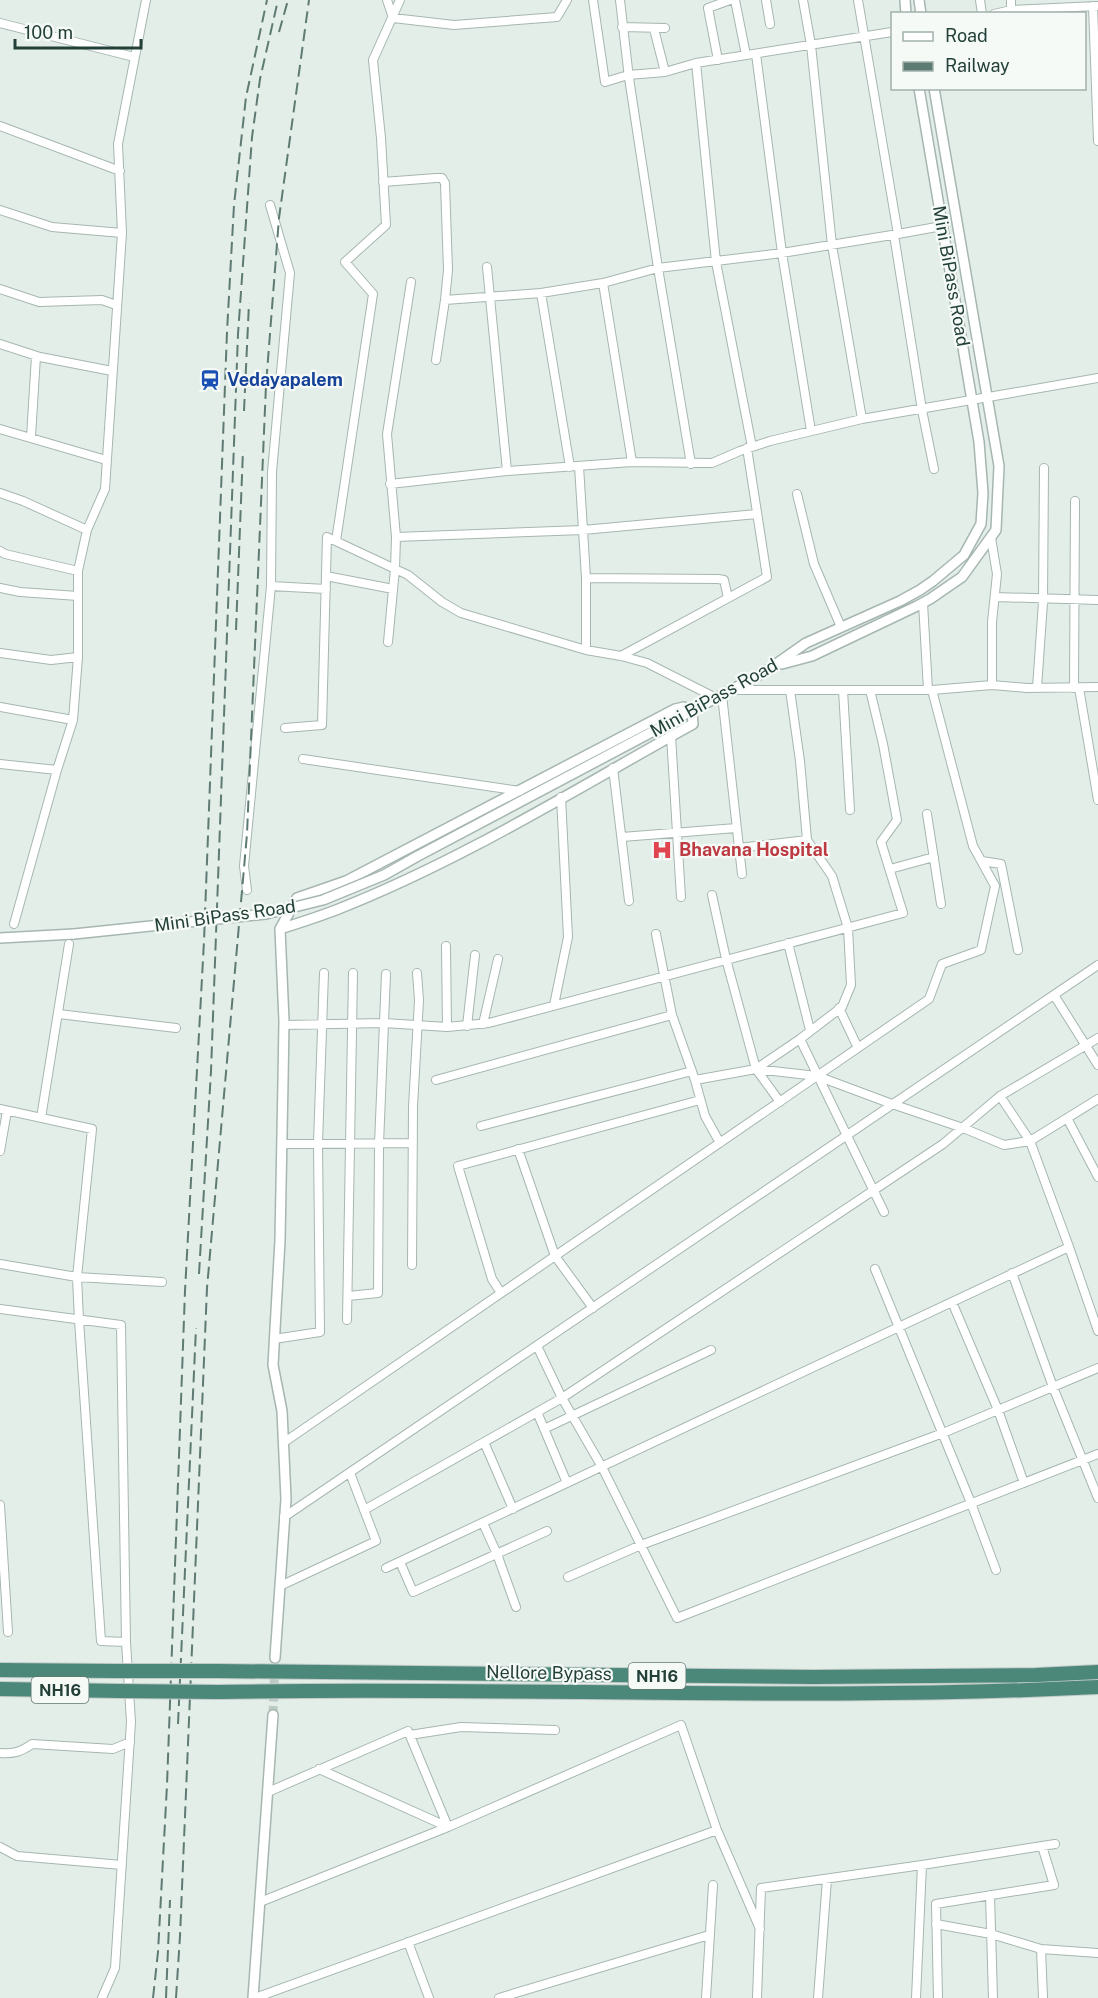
<svg xmlns="http://www.w3.org/2000/svg" width="1098" height="1998" font-family="'Public Sans',sans-serif">
	<style>
		.lines { fill: none; stroke-linecap: round; stroke-linejoin: round }
		.tertiary-tunnel { stroke: #bdcbc6; stroke-width: 9; stroke-dasharray: 9 4.5; stroke-linecap: butt }
		.minor-casing { stroke: #a6b6b0; stroke-width: 10 }
		.tertiary-casing { stroke: #a6b6b0; stroke-width: 12 }
		.trunk-casing { stroke: #c1cac7; stroke-width: 16 }
		.minor { stroke: #fff; stroke-width: 8 }
		.tertiary { stroke: #fff; stroke-width: 9 }
		.trunk { stroke: #4b8879; stroke-width: 14 }
		.rail { stroke: #5e7b73; stroke-width: 2; stroke-dasharray: 12 6; stroke-linecap: butt }
		.tertiary-bridge-casing { stroke: #a6b6b0; stroke-width: 12; stroke-linecap: butt }
		.trunk-bridge-casing { stroke: #c1cac7; stroke-width: 16; stroke-linecap: butt }
		.tertiary-bridge { stroke: #fff; stroke-width: 9 }
		.trunk-bridge { stroke: #4b8879; stroke-width: 14 }
		.labels { text-anchor: middle; stroke-width: 4.5; stroke-linejoin: round; paint-order: stroke }
		.shield { fill: #f5faf7; stroke: #627871; stroke-width: 1.5 }
		.shield-label { font-size: 16px; font-weight: bold; fill: #234038 }
		.street-label { font-size: 18px; fill: #234038; stroke: #f5faf7 }
		.transit-label { font-size: 18px; font-weight: bold; fill: #164399; stroke: #f5faf7; text-anchor: start }
		.health-label { font-size: 18px; font-weight: bold; fill: #be3a42; stroke: #f5faf7; text-anchor: start }
	</style>
	<rect width="100%" height="100%" fill="#e4eee9"/>
	<g class="lines">
		<path class="tertiary-tunnel" d="M273,1715L275,1658"/>
		<g class="minor-casing">
			<path id="minor" d="M387,0L393,18L454,25L557,17L567,0
				M593,0L605,82L628,75L665,72L696,63L892,32
				M620,0L629,78L658,268L691,464
				M735,0L746,55
				M766,0L770,24
				M803,0L811,45L832,245L862,419
				M980,0L982,14
				M1093,6L1098,141
				M1011,10V0
				M994,14L1011,10L1097,6
				M0,23L134,57
				M622,27L665,28
				M654,29L665,72
				M756,54L782,253L811,431
				M718,60L708,8L730,0
				M696,63L716,262L752,447
				M0,126L120,171
				M383,182L436,178H442L445,183L448,270L445,300L436,360
				M0,210L52,227L122,233
				M898,234L942,226
				M894,235L922,410L934,469
				M487,267L507,471
				M603,283L632,462
				M0,289L39,302L102,300L116,305
				M541,293L570,467
				M445,300L541,293L603,283L658,268L782,253L898,234L858,0
				M0,344L40,357L112,371
				M0,429L106,460
				M31,437L36,356
				M579,466L586,578V650
				M390,484L507,471L632,462L712,463L740,451L770,441L862,419L1098,378
				M0,493L23,501L87,530L105,489L122,233L118,144L146,0
				M797,494L814,564L841,627
				M396,537L583,530L757,514
				M336,541L373,294L345,262L386,225L381,138L373,60L400,0
				M0,551L5,554L78,571V657L73,720L57,770L14,924
				M78,571L87,530
				M326,576L393,589
				M586,578L718,579L724,580L728,598
				M271,586L326,589
				M0,588L20,592L78,596
				M995,597L1098,600
				M923,603L928,690
				M388,642L395,569L396,537L387,434L411,282
				M0,653L51,660L78,657
				M621,656L767,577L747,448
				M992,685L1027,688L1098,687
				M1037,688L1043,602L1044,468
				M1074,688L1075,501
				M1079,688L1098,800
				M731,690H932L992,685V622L997,574L991,538
				M843,690L850,810
				M722,695L742,874
				M0,707L73,720
				M285,728L322,725L327,537L408,575L442,602L461,613L586,650L621,656L647,663L716,698
				M671,736L681,897
				M303,759L520,791
				M0,764L57,770
				M613,768L629,901
				M927,814L941,904
				M622,837L736,828
				M739,848L807,840
				M982,861L1001,864L1018,950
				M890,869L934,857
				M247,890L244,866L271,586L272,472L290,273L270,205
				M712,895L726,959L756,1069L780,1102
				M656,934L672,1015L695,1080L705,1116L720,1143
				M788,943L810,1030
				M446,946L447,1027
				M1054,995L1098,1065
				M554,1005L568,937L561,797
				M839,1008L858,1048
				M59,1014L176,1028
				M483,1024L498,959
				M284,1025L384,1023L447,1027L489,1023L903,913L881,842L897,820L883,744L870,690
				M467,1026L475,955
				M800,1039L884,1212
				M756,1069L817,1076L892,1104L963,1128L1004,1145L1030,1141L1069,1247
				M436,1080L672,1015
				M695,1080L756,1069L800,1039L842,1007L851,985L848,928L832,876L807,840L800,761L790,690
				M1000,1096L1030,1141L1098,1099
				M0,1109L92,1129L77,1277L79,1320L101,1641L126,1642L131,1722L115,1968L102,1998
				M41,1118L69,944
				M1067,1118L1098,1177
				M481,1126L692,1071
				M282,1144L413,1143
				M518,1149L555,1256L593,1308
				M0,1151L7,1111
				M0,1264L77,1277L162,1282
				M412,1265L413,1107L419,1000L417,973
				M875,1269L971,1503L996,1570
				M1012,1273L1053,1387L1098,1498
				M501,1293L492,1279L458,1166L700,1100
				M348,1296L378,1293L379,1144L386,974
				M952,1302L998,1410L1024,1483
				M0,1309L121,1325L126,1642
				M347,1320L353,973
				M274,1339L320,1332L318,1143L324,973
				M537,1346L562,1398L602,1467L677,1618L1098,1454
				M537,1412L567,1483
				M544,1429L711,1350
				M484,1442L513,1509
				M283,1443L929,999L942,964L981,950L995,886L973,846L932,690
				M0,1505L8,1632
				M364,1510L562,1398L943,1144L1000,1096L1098,1038
				M284,1517L1098,965
				M483,1523L497,1554L516,1607
				M400,1562L413,1592L547,1531
				M386,1568L1069,1247L1098,1331
				M568,1577L641,1545L943,1433L1098,1368
				M280,1586L376,1541L350,1473
				M410,1735L461,1727L555,1730
				M0,1753C13,1754 21,1752 32,1744L113,1749L130,1742
				M319,1769L448,1827L681,1725L717,1830L760,1929
				M0,1847L17,1856L122,1865
				M990,1895L993,1998
				M260,1902L448,1827L408,1731L268,1792
				M936,1924L991,1934L1041,1949L1098,1953
				M408,1942L429,1998
				M1041,1949L1043,1998
				M255,1998L717,1830
				M499,1998L709,1935
				M706,1998L713,1885
				M757,1998L761,1888L922,1865L1055,1844
				M818,1998L827,1879
				M916,1998L922,1865
				M938,1998L936,1904L1054,1885L1042,1846"/>
		</g>
		<g class="tertiary-casing">
			<path id="tertiary" d="M905,0L906,14
				M919,0L921,14
				M782,664L812,656L917,606L930,599L962,577L996,530L999,466L934,88
				M416,857L763,673L806,643L900,601L920,590L933,581L964,555L981,524L983,493L979,442L919,88
				M0,938L74,934
				M275,1658L286,1499L282,1411L273,1365L280,1240L283,1081L284,1021L280,929L297,898L346,881L675,709L684,707L692,712L693,724C576,789 461,861 336,910C318,917 299,923 280,929
				M253,1998L273,1715"/>
		</g>
		<g class="trunk-casing">
			<path id="trunk" d="M0,1670L115,1671
				M217,1671L814,1677L1036,1675L1098,1672
				M0,1689L120,1691
				M218,1692C511,1686 805,1702 1098,1687"/>
		</g>
		<use href="#minor" class="minor"/>
		<use href="#tertiary" class="tertiary"/>
		<use href="#trunk" class="trunk"/>
		<path class="rail" d="M279,32L288,0
			M244,411L249,303
			M236,630L243,450
			M199,1274L211,1071L238,334L252,137L260,79L278,0
			M178,1724L196,1328
			M153,1998L158,1952L167,1785L185,1291L204,941L227,332L234,205L246,97L267,0
			M166,1998L170,1900
			M176,1998L180,1936L207,1288L247,834L266,385L279,218L309,0"/>
		<g class="tertiary-bridge-casing">
			<path id="tertiary-bridge" d="M74,934L266,914L323,900L384,875L416,857"/>
		</g>
		<g class="trunk-bridge-casing">
			<path id="trunk-bridge" d="M115,1671H217
				M120,1691L218,1692"/>
		</g>
		<use href="#tertiary-bridge" class="tertiary-bridge"/>
		<use href="#trunk-bridge" class="trunk-bridge"/>
	</g>
	<defs>
		<g id="station-bare" transform="scale(1.62)"><path d="M-3-6H3Q5-6 5-4V2Q5 4 3 4L4.5 6H3L1.5 4h-3L-3 6H-4.5L-3 4Q-5 4-5 2V-4Q-5-6-3-6ZM-3.5-4v3h7v-3ZM-3.5 1v1.5H-2V1ZM2 1v1.5H3.5V1Z" fill="#1a4fb4" stroke="#f5faf7" stroke-width="2.5" paint-order="stroke"/></g>
		<g id="hospital-bare" transform="scale(1.62)"><path d="M-5-5h3v3.5h4V-5h3V5h-3V1.5h-4V5h-3Z" fill="#e0444e" stroke="#f5faf7" stroke-width="2.5" paint-order="stroke"/></g>
	</defs>
	<g fill-rule="evenodd">
		<use href="#station-bare" x="210" y="380"/>
		<use href="#hospital-bare" x="662" y="850"/>
	</g>
	<g class="labels">
		<g class="shield">
			<rect x="628.5" y="1663" width="57" height="26" rx="4.5"/>
			<rect x="31.5" y="1677" width="57" height="26" rx="4.5"/>
		</g>
		<g class="shield-label">
			<text x="657" y="1682">NH16</text>
			<text x="60" y="1696">NH16</text>
		</g>
		<g class="street-label">
			<text transform="translate(951 276) rotate(80)" y="6">Mini BiPass Road</text>
			<text transform="translate(714 698) rotate(-29)" y="6">Mini BiPass Road</text>
			<text transform="translate(225 916) rotate(-8)" y="6">Mini BiPass Road</text>
			<text transform="translate(549 1673) rotate(1)" y="6">Nellore Bypass</text>
		</g>
		<g class="transit-label">
			<text x="227" y="386">Vedayapalem</text>
		</g>
		<g class="health-label">
			<text x="679" y="856">Bhavana Hospital</text>
		</g>
	</g>
	<rect x="891" y="12" width="195" height="78" fill="#f5faf7" stroke="#a1b0ab" stroke-width="1.5"/>
	<rect x="903" y="32" width="30" height="9" fill="#ffffff" stroke="#a1b0ab" stroke-width="1.5"/>
	<text x="945" y="42" font-size="18" fill="#234038">Road</text>
	<rect x="903" y="62" width="30" height="9" fill="#5e7b73" stroke="#a1b0ab" stroke-width="1.5"/>
	<text x="945" y="72" font-size="18" fill="#234038">Railway</text>
	<path d="M15 39v9h126v-9" fill="none" stroke="#234038" stroke-width="3"/>
	<text x="24" y="39" font-size="18" fill="#234038" stroke="#f5faf7" stroke-width="4.5" paint-order="stroke">100 m</text>
</svg>
